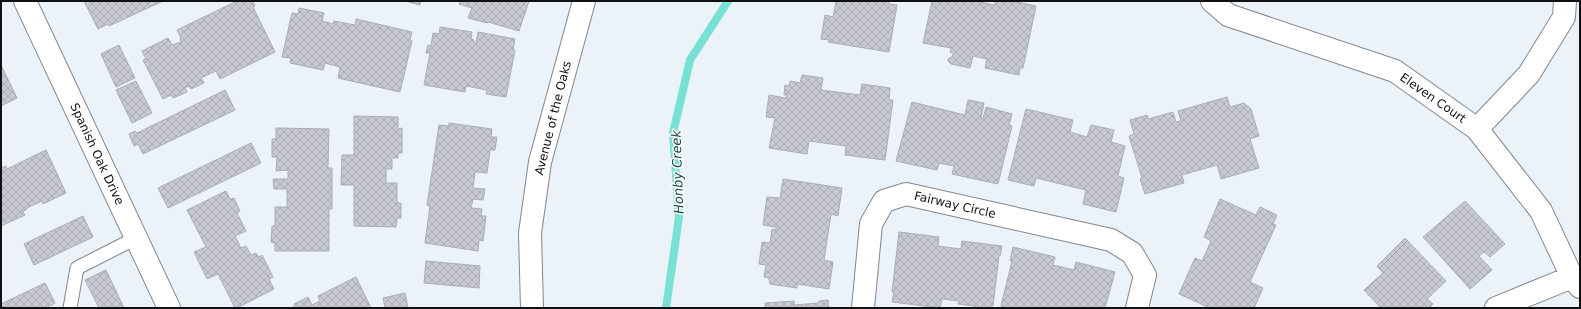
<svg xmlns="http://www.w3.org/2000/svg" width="1581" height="309" font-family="'DejaVu Sans',sans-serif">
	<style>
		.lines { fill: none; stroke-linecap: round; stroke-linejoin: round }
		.stream { stroke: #76e2d6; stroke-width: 8 }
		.building { fill: url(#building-cross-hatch); stroke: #abadb5 }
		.service-casing { stroke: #81878d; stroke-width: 15 }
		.minor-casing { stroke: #81878d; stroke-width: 24 }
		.tertiary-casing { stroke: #81878d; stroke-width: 24 }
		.service { stroke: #fff; stroke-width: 13 }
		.minor { stroke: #fff; stroke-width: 22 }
		.tertiary { stroke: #fff; stroke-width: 22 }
		.labels { text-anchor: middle; stroke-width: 3; stroke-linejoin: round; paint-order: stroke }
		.street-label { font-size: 12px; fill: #0e1012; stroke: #fff }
		.water-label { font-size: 13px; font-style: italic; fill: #184945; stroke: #fff }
	</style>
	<defs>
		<pattern id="building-cross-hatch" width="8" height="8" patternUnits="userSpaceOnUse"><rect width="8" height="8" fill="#c7c9d0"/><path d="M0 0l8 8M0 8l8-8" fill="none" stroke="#aaacb2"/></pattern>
	</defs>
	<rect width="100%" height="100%" fill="#ebf2f8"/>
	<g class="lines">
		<path class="stream" d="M666,308L679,217L673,133L690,60L728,1"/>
	</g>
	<path class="building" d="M84,1H163L109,26L108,24L98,29Z
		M237,1H253L255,6L253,7L275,52L220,79L216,71L201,78L204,83L191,89L189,86L185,88L187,92L173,98L171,95L163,99L143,60L146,59L142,51L168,38L172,45L181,42L180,39L181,38L177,30Z
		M405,1H421L420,5Z
		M460,1H529L519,31L488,22L487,23L468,18L472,8L459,4Z
		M836,1H889V4L897,5L889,52L828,42L829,40L821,39L825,15L833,17Z
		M932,1H975L995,5V1H1012L1036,6L1023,68H1020L1019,75L985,68L987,59L973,56L970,68L951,64L948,61V59L953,56V54L950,52L951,48L923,43Z
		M299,8L324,13L322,21L333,24L334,21L355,25L356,19L412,32L410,40L412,41L400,92L338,78L340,67L325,63L323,70L290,63L291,58L282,57L292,13L298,14Z
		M440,27L472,32L471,39L474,40V43H476L478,32L515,39L513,50H515L506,97L486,94L487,90L466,86L465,92L424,85L430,53H426L428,45L431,46L433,33L439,34Z
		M119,45L135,78L116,87L101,54Z
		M1,65L17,98L1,106Z
		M802,75L823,78L821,90L860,95L862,84L890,88L889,100H893L885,160L845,155L846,146L809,141L807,154L769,148L775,118L766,117L769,95L786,98L787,95H784L785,85L789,86L790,81L800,83Z
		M136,81L152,113L132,123L116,90Z
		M225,90L235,110L143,154L138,144L134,146L129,134L135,131L137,133Z
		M1227,97L1230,107L1244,103L1251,109L1259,136L1250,139L1259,168L1221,179L1217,165L1182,175L1184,183L1145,194L1140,179L1142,178L1129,136L1134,134L1130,120L1147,115L1148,119L1173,112L1176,122L1181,121L1178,111Z
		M968,100L984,103L981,119H983L986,107L1012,114L1009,125L1012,126L998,184L952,174L954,166L939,163L937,170L896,161L912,102L965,115Z
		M1026,109L1073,120L1070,132L1087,137L1091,125L1114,130L1111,142L1125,146L1118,176L1124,178L1116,212L1083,204L1086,190L1036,178L1034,186L1008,180Z
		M354,116L398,117V129L402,128V153H398V158H392V169H386V183H397V203H401V218H397L396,227L354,226V185H341L342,155H354Z
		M449,123L492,129L491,137H497L495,150H490L487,173L475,172L473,188L485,189L483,200L473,199L471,208L482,209L481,216H486L483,241L479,240L478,251L425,243L430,206L427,205L439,125L449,126Z
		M276,128L329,129L328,168H332V209H329V251H275V243L271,242L272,226H275V207H287V189H274L273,179H288V170L276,171L277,157H272V139H276Z
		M251,143L261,163L168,208L158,188Z
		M46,150L66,193L43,204L42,201L27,208V209L23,212L25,215L1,226V168L6,166L7,169Z
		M783,179L842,188L838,216L831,214L824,260L833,262L829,289L797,284V288L770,284L769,278L764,277L766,265L759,264L762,242L770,243L772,229L776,230V227L763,225L767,197L780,198Z
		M226,191L230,199L234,198L240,211L237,213L246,231L235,236L241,248L246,246L251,255L256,253L259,257L262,255L273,277L269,279L274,289L237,308H235L218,274L207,279L194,252L206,247L187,210Z
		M1220,199L1256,215L1260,207L1277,215L1273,224L1276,225L1250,282L1263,288L1254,308H1210L1179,294L1195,258L1202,261L1211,241L1204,237Z
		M1465,201L1505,244L1490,257L1484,252L1479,256L1492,270L1470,289L1423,237Z
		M83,216L93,237L34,265L24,244Z
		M899,232L939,237L938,246L961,249L962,241L1002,246L1000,256H999L993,306H990V308L973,307L974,306L958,304L959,301L942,299L940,308L892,302L894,292H892Z
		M1405,238L1446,281L1427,299L1433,304L1429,308H1381L1364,290L1383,273L1377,266Z
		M1013,247L1055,257L1053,265L1074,270L1076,262L1115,272L1105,308H1009L1001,306L1012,261H1010Z
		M426,261L480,266L479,288L424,283Z
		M106,270L124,308H99L85,280Z
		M356,277L371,308H291L295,306L294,304L308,297L312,305L320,301L318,296Z
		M45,283L55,303L46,308H1V304Z
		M405,293L408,308H385L383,298Z
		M828,300L829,308H765V303L794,301V305L819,303V301Z"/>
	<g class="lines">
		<g class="service-casing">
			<path id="service" d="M70,308L77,268L136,238"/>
		</g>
		<g class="minor-casing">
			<path id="minor" d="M25,1L169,308
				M1212,1L1228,15L1395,71L1477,129L1541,211L1572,277L1580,287
				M1477,129L1529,74L1564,17L1565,1
				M863,308L871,224L884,201L906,194L1111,240L1132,253L1145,275L1137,308
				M1496,308L1572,277"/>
		</g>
		<g class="tertiary-casing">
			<path id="tertiary" d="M532,308L530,233L540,162L584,1"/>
		</g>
		<use href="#service" class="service"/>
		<use href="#minor" class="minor"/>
		<use href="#tertiary" class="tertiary"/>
	</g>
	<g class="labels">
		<g class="street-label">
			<text transform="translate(1433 98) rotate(35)" y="4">Eleven Court</text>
			<text transform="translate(553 118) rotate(-76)" y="4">Avenue of the Oaks</text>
			<text transform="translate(97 154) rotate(65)" y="4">Spanish Oak Drive</text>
			<text transform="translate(955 205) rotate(13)" y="4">Fairway Circle</text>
		</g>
		<g class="water-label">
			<text transform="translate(677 172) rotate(-92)" y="5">Honby Creek</text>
		</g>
	</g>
	<rect width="1581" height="309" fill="none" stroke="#0e1012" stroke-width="4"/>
</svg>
